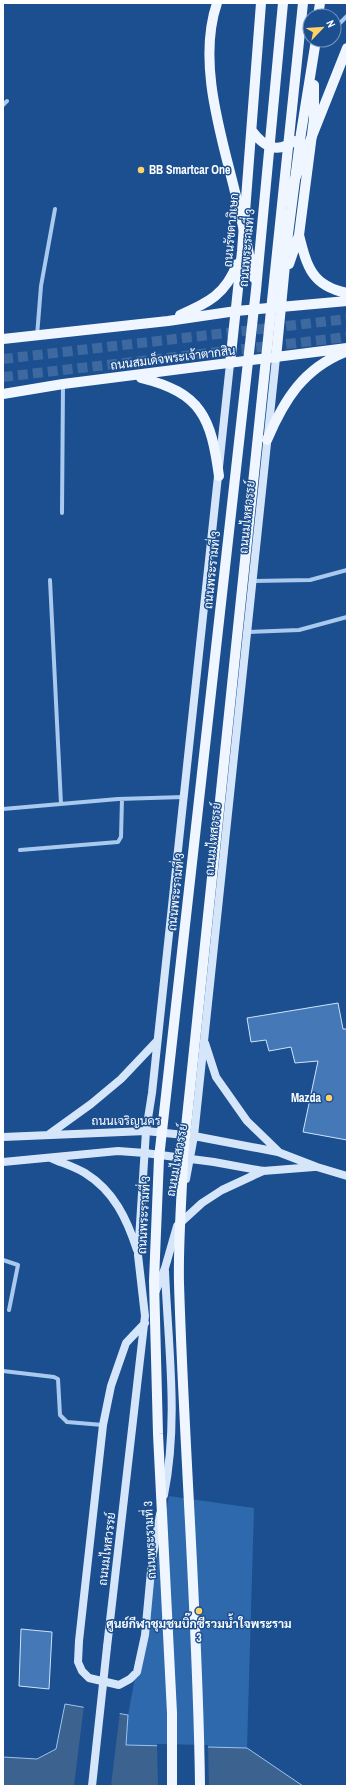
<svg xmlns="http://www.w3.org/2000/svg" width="350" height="1789" font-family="'Archivo Narrow',Sarabun,sans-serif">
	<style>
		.green { fill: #2e69ad }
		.water { fill: #3c6290; stroke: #9cc4f0 }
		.pier { fill: #1b4f8f }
		.building { fill: #4478b7; stroke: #cfe3fa }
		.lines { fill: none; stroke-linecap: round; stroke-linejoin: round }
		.primary-tunnel { stroke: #3d69a0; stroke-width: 10; stroke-dasharray: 10 5; stroke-linecap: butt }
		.street { stroke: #a9c9ee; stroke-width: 4 }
		.secondary { stroke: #d6e6fa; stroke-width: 8 }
		.primary { stroke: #f0f6ff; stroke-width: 10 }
		.secondary-bridge { stroke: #d6e6fa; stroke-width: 8 }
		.primary-bridge { stroke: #f0f6ff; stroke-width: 10 }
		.poi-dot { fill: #ffd166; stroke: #1b4f8f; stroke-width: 1.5 }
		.labels { text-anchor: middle; stroke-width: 3; stroke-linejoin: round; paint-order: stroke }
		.poi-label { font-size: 12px; font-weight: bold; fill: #fff; stroke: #1b4f8f; text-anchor: start }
		.street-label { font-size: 12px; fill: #fff; stroke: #1b4f8f }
	</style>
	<rect width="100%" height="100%" fill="#1b4f8f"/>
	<path class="green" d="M169,1496L254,1508L247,1748L126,1745L128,1715Z"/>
	<path class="water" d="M65,1704L128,1715L126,1745L247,1748L303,1786H3V1757L37,1759L56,1749Z"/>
	<path class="pier" d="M84,1705L120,1711L111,1786H74Z
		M157,1744L208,1745L209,1786H158Z"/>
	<path class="building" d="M338,1003L343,1029H347V1140L303,1132L318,1061L295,1063L291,1047L269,1051L266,1040L251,1042L247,1018Z
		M21,1629L52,1632L49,1689L19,1686Z"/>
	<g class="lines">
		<path class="primary-tunnel" d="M3,359L347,319
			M3,377L347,337"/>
		<path class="street" d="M334,29L347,16
			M317,47L323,40
			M3,105L7,101
			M37,336L41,286L55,209
			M62,513L63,384
			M50,580L61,804
			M253,581L310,580L347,570
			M248,632L299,630L347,617
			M3,809L118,799L184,797
			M20,850L118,842L121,837L122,799
			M3,1260L18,1265L9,1310
			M3,1371L54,1377L58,1379L60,1415L67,1422L103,1425"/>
		<path class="secondary" d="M205,1043L216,1077L247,1121L278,1151
			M48,1135L91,1104L121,1079L157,1041
			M3,1137L146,1131L194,1136L278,1152L317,1167L347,1176
			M51,1158C62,1163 75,1167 85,1173C114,1191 127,1219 137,1250
			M3,1162L118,1151L145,1153L214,1162L263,1171L314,1167
			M186,1179L194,1136L276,358
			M178,1225L202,1203L222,1190L263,1171
			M155,1293L165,1268L177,1226
			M145,1323L126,1343L111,1386L103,1425L79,1641L78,1662L82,1671L89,1678L119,1685L130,1679L137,1672L145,1635L152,1560L160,1514
			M164,1495C179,1420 168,1346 165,1271
			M107,1647L145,1316L138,1255L146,1131L152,1093L230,364"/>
		<path class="primary" d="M318,16L320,3
			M252,131C264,147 277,154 294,141
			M299,235C307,267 312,286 347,293
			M289,264L299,235L314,119V85
			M180,315C208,303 226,294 237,264
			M3,339L168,321L236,311L347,301
			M276,358L288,234L301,133L316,40
			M230,364L242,251L261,3
			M141,378C202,393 211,418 219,476
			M3,394L63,384L347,348
			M267,440C284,400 303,369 345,352"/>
		<path class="secondary-bridge" d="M92,1786L107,1647"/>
		<path class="primary-bridge" d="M217,3C197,62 221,134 235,192C242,220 248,249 254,278
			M287,199L347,48
			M172,1786V1713L158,1434L154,1281L159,1158L256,290L283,3
			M200,1786C198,1618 184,1451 179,1283C178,1241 182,1198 183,1156L303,3"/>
	</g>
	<g class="poi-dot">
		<circle cx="141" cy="170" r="4"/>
		<circle cx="329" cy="1098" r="4"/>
		<circle cx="199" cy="1611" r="4"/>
	</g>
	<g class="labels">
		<g class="poi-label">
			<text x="149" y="174">BB Smartcar One</text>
			<text x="321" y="1102" text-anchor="end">Mazda</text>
			<text x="199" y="1628" text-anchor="middle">ศูนย์กีฬาชุมชนบิ๊กซีรวมน้ำใจพระราม<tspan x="199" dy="14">3</tspan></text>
		</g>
		<g class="street-label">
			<text transform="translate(231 230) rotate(-85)" y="4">ถนนรัชดาภิเษก</text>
			<text transform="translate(247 248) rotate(-85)" y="4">ถนนพระรามที่ 3</text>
			<text transform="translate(173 358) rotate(-7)" y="4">ถนนสมเด็จพระเจ้าตากสิน</text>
			<text transform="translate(247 517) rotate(-84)" y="4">ถนนมไหสวรรย์</text>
			<text transform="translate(212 570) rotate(-84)" y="4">ถนนพระรามที่ 3</text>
			<text transform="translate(213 839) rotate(-84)" y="4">ถนนมไหสวรรย์</text>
			<text transform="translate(176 892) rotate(-84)" y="4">ถนนพระรามที่ 3</text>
			<text x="126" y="1125">ถนนเจริญนคร</text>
			<text transform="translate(177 1160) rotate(-80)" y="4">ถนนมไหสวรรย์</text>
			<text transform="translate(144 1215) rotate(-87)" y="4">ถนนพระรามที่ 3</text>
			<text transform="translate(150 1540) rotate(-93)" y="4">ถนนพระรามที่ 3</text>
			<text transform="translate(107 1549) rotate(-83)" y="4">ถนนมไหสวรรย์</text>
		</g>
	</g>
	<rect width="350" height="1789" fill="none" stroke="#ffffff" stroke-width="8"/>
	<g transform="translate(322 28) rotate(65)"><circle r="19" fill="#1b4f8f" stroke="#7695bc"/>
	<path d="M0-3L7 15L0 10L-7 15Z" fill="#ffd166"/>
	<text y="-6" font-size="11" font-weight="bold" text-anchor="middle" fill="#ffffff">N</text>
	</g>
</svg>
